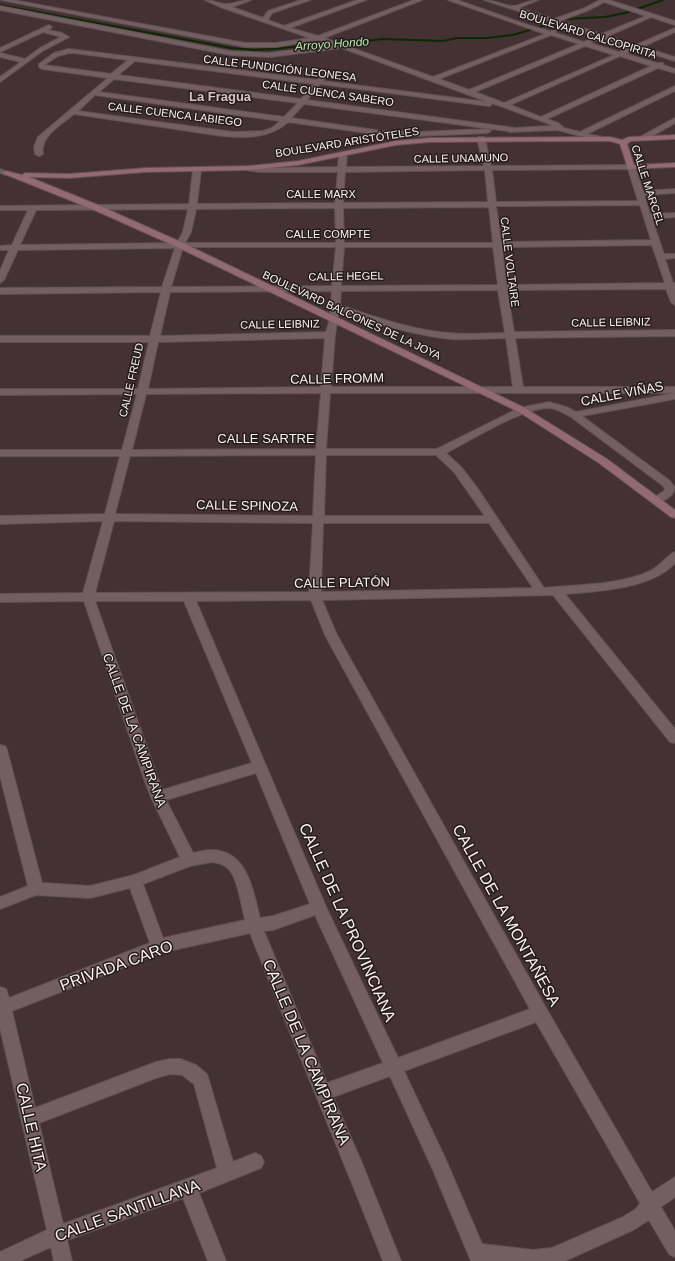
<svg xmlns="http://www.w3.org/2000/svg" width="675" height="1261" font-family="Arial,sans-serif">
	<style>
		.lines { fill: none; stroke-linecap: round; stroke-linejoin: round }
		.stream { stroke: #0d2902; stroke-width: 2 }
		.street-casing { stroke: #605054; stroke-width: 2 }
		.secondary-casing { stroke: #605054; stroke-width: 2 }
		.street { fill: #735e62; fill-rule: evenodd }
		.secondary { fill: #936972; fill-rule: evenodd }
		.labels { text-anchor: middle; stroke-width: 3; stroke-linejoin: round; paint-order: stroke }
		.far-street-label { font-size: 11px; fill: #fcf0f2; stroke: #241b1d }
		.far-water-label { font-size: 12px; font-style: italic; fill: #b6e7a5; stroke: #241b1d }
		.far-quarter-label { font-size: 13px; font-weight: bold; fill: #dac3c7; stroke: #241b1d }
		.street-label { font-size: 13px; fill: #fcf0f2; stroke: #241b1d }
		.near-street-label { font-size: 16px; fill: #fcf0f2; stroke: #241b1d }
	</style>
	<rect width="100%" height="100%" fill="#433134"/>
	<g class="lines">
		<path class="stream" d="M0,5L231,48L254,50L274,49L345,41L360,42L382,39L443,41L457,38H487L513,35L566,19L605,17L625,13L663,0"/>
		<g class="street-casing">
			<path id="street" d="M1,0H13L245,43H276L310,38L223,8L205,0C213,0 222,5 228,4C236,3 242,0 251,0L232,7L263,18L268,11L301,0H310L272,13L268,20L284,26L357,0H366L290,28L318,36L414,0H422L324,38L433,77L545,34L448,0H457L528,25L550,31H556V33L584,42L596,36L484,0C494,0 505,6 513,6C520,6 528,0 538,0L519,8L554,19L585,8L600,0H609L675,21V25L651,17L608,36L636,45L675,28V32L642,47L675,57V61L637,49L626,54L657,63H663V65L675,69V73L658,68L547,119L558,123L564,128L580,132L673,87L675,86V91L587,134L604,137L605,139L601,141L557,130L510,132L507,131L304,104L291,118L382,131L418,132L487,129L491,131L487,133L418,136L382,135L288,122C269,139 245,138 222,136L74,114C61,125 40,136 43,154L39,156L35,154L34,147L38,137L108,78L42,69L39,67V64L54,53L69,49L317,80L322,76L325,78L323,81L488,102L342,48L269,57L230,55L0,10V6L230,51L269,53L334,45L318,40L276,47H245ZM604,2L646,16L602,34L560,21L589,10ZM551,35L579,44L469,90L439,79ZM602,38L631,47L619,52L590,43ZM585,46L614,55L504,103L475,92ZM69,53H74L128,60L111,74L44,65L58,56ZM620,56L651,66L541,117L510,105ZM135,61L314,84L301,99L118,75ZM114,79L298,103L284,117L99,92ZM320,84L489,106L491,105L492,103L552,125L549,126L515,128L307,100ZM95,95L280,121L272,128L263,131L233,132L78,111Z
				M49,25L52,27L48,30L62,33L69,37L44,50L0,82V77L21,62L0,57V53L25,59L40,48L61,37L43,32L0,52V48Z
				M675,118V123L647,139H644L640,137Z
				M478,137H484L485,139L491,166L631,165L635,167L643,191L675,189V193L644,195L650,214L675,213V217L652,219L664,254H675V258L665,259L673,283H675V305L671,302L666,289L507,290L514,332L675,330V336L515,338L523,387H675V393H330L326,449H437L519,408L549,402L569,408L576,412L675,393V399L582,416L670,481L675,488C673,497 664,501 655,503L650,500L664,491L665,488L662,485L571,417C564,413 556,408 548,408C520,409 471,440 446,453L462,468L478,489L544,588C575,585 619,585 648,572C659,568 667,555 675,552V563C651,589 599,591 565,594L675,729V743L670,742L553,595L322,600L337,635L546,1008L652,1192L675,1177V1197L661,1207L675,1231V1257L669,1254L649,1220L633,1230L565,1261H471L433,1170L390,1076L333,1097L362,1163L401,1261H383C340,1151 293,1042 250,933L160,953L12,1011L35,1108L156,1062L170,1059H180L196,1065L207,1074L233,1162L255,1153L261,1156L264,1162L261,1168L199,1193L226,1261H208L183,1198L67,1240L72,1261H54L51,1247L20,1261H0V1252L47,1230L0,1028V987L6,989L9,998L150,943L130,888L90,898L36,895L0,909V897L28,886L0,776V745L5,746L7,750L42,883L90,886L134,875L180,857L151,797L144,779L84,601L0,602V594L83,593L103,521L0,524V516L105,514L120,456H0V450H122L137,394L0,395V389H138L149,342H0V336H150L161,292L0,294V288L162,287L175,248L18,250L4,280L0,283V271L9,250H0V246L12,245L28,210H0V206L189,204L193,170L197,168L201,170L197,204L335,203L338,172H259L245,170L244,168L248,166L259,168L338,167L339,154L343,152L347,154L346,167L484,166L477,139ZM628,169L638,201L496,202L492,170ZM485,170L488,202L343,203L345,172ZM640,205L651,240L501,242L496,206ZM489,207L493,243H344L343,208ZM335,208L336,243H185L191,232L196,209ZM188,209L183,232L177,243L20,245L36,210ZM652,245L665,283L506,285L502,247ZM183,247H336L332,286L171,287ZM344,247H493L498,285L341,286ZM498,290L505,333C487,333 468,335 449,333C412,330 375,317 340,305L341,291ZM332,291L330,319L326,332L160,336L170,292ZM339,310C375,323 412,335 450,339C468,340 487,338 506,338L513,387H331L335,335ZM325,338L321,387L148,389L158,342ZM321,393L316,449L132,450L146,394ZM316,455L313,516L115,514L130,456ZM326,455H436L454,472L485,516H324ZM114,521L313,523L309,592L95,593ZM323,523H489L533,588L321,592ZM311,600L325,635L530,1009L398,1058L326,907L196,601ZM95,601H184L252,763L162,790ZM256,773L310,904L273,916L260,918C253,891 248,850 211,850C205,850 199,852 193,853L166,800ZM212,862C219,863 227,865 231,872C238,882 242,908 245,920L163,938L143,884L190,866ZM315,915L383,1063L327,1083L264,931L273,930ZM536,1022L640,1203L636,1209L621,1218L552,1248L533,1250L482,1244L445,1158L404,1071ZM170,1074L182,1075L194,1084L217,1168L63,1224L39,1123L156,1078Z
				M0,169L10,173L6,175L0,173Z"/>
		</g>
		<g class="secondary-casing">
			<path id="secondary" d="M675,135V139L631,141L627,144L634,165L675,163V167L628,169L620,144L610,141L430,142L396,145L298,165L248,170L146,172L69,178L29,177L98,205L183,243L525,408L607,459L675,510V518L671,517L599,463L519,412L177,247L92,209L2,173L6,171L22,175L25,173L69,174L146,168L248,166L298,161L396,141L430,138L610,137L622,140L629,137Z"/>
		</g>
		<use href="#street" class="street"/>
		<use href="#secondary" class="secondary"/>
	</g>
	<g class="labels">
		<g class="far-street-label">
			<text transform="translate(588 34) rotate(17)" y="4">BOULEVARD CALCOPIRITA</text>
			<text transform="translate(280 68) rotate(7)" y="4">CALLE FUNDICIÓN LEONESA</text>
			<text transform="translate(328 93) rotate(8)" y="4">CALLE CUENCA SABERO</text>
			<text transform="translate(175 114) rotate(7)" y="4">CALLE CUENCA LABIEGO</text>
			<text transform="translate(347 142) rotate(-9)" y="4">BOULEVARD ARISTÓTELES</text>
			<text transform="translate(461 158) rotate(-1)" y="4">CALLE UNAMUNO</text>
			<text transform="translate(648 185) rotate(72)" y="4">CALLE MARCEL</text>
			<text x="321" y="198">CALLE MARX</text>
			<text x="328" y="238">CALLE COMPTE</text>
			<text transform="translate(510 262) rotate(83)" y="4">CALLE VOLTAIRE</text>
			<text transform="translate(346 276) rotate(-1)" y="4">CALLE HEGEL</text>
			<text transform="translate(352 315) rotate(25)" y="4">BOULEVARD BALCONES DE LA JOYA</text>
			<text transform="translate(611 322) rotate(-1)" y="4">CALLE LEIBNIZ</text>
			<text transform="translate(280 324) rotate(-1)" y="4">CALLE LEIBNIZ</text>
			<text transform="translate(131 380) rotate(-77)" y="4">CALLE FREUD</text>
		</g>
		<g class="far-water-label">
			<text transform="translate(332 44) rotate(-4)" y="4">Arroyo Hondo</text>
		</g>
		<g class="far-quarter-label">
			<text x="220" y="101">La Fragua</text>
		</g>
		<g class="street-label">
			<text transform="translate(337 378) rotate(-1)" y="5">CALLE FROMM</text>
			<text transform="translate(622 393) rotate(-11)" y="5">CALLE VIÑAS</text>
			<text x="266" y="443">CALLE SARTRE</text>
			<text transform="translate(247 505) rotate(1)" y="5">CALLE SPINOZA</text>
			<text transform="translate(342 582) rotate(-1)" y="5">CALLE PLATÓN</text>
			<text transform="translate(135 730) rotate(70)" y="5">CALLE DE LA CAMPIRANA</text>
		</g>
		<g class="near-street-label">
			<text transform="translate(507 915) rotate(61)" y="6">CALLE DE LA MONTAÑESA</text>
			<text transform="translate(348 922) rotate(66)" y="6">CALLE DE LA PROVINCIANA</text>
			<text transform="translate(116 965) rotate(-20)" y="6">PRIVADA CARO</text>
			<text transform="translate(307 1052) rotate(67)" y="6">CALLE DE LA CAMPIRANA</text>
			<text transform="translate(32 1127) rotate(77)" y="6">CALLE HITA</text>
			<text transform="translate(127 1210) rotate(-20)" y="6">CALLE SANTILLANA</text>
		</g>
	</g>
</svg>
